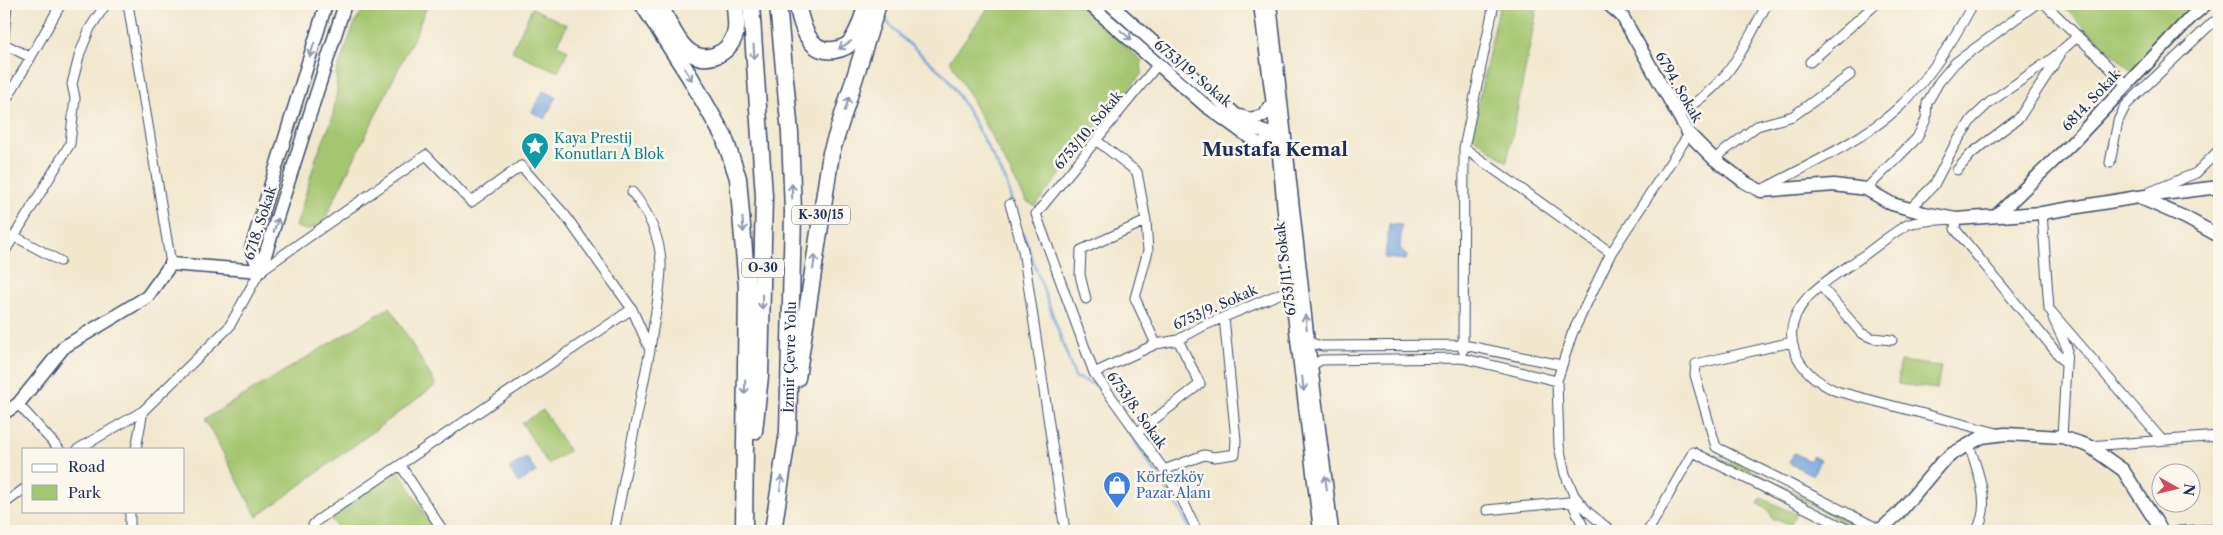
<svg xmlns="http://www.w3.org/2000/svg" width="2223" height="535" font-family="'Libre Caslon Text',serif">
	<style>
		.green { fill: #a4c66f; stroke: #607a66 }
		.water { fill: #74a4de; stroke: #486a9e }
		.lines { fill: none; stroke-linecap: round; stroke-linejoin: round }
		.stream { stroke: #74a4de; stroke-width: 2.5 }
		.street-casing { stroke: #3b4b6f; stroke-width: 11 }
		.secondary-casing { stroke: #3b4b6f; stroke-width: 15 }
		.highway-casing { stroke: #3b4b6f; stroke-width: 19 }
		.street { stroke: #fff; stroke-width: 9 }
		.secondary { stroke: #fff; stroke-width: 12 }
		.highway { stroke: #fff; stroke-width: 16 }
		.oneway { stroke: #8d97ae }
		.labels { text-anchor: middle; stroke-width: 5; stroke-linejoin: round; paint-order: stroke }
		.shield { fill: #fbf7ec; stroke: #5e6b89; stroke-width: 1 }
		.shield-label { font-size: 12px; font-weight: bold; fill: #1b2f5e }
		.street-label { font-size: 14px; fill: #1b2f5e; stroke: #fbf7ec }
		.culture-label { font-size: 14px; fill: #0d838f; stroke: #fbf7ec; text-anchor: start }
		.shop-label { font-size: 14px; fill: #366cbe; stroke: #fbf7ec; text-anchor: start }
		.district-label { font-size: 19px; font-weight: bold; fill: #1b2f5e; stroke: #fbf7ec }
	</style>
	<rect width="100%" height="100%" fill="#fbf7ec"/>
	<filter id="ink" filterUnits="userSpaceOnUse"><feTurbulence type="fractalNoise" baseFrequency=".02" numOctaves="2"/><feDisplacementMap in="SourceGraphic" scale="10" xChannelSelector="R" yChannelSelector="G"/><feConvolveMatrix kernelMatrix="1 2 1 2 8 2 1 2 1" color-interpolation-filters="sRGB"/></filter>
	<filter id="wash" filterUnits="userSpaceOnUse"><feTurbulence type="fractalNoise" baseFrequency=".0096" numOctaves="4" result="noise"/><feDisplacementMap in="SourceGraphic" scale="20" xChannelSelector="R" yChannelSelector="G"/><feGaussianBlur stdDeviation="1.12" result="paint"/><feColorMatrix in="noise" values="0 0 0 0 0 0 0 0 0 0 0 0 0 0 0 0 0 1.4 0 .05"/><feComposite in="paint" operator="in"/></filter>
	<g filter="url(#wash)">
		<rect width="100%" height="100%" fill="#f1e7cd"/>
		<path class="green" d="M366,4H428L415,35L323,222L308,230L296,227L316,158L332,120L337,90L336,74L354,25Z
			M991,4H1076L1085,9L1141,60L1142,73L1035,206L1026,201L950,60Z
			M1500,4H1538L1507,162L1471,135Z
			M2060,4H2202L2131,71Z
			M532,8L567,25L557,45L568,50L558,72L512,51Z
			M390,307L436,385L257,517L205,419Z
			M1900,361L1941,366L1937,389L1898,384Z
			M543,410L569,451L548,464L522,423Z
			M1715,455L1729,462L1731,460L1868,529L1862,531L1714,457Z
			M399,470L434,531H341L330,518Z
			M1761,498L1796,514L1790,526L1778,520H1773L1769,510L1758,504Z"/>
		<path class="water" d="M543,91L556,97L545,119L532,112Z
			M1389,224L1402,225L1400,248L1407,256L1406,260L1385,258Z
			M1794,453L1810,461L1812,456L1820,460L1813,475L1789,463Z
			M527,457L536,472L518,483L509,468Z"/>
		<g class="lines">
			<path class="stream" d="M882,16L900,36L947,77L972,118L1006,181L1012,202
				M1023,233L1075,377L1099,386
				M1103,393L1182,513L1190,531"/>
		</g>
	</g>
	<g filter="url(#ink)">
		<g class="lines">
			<g class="street-casing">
				<path id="street" d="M128,4L171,264
					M1494,4L1464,148L1611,253
					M2045,4L2126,84
					M4,38L7,4
					M4,44L30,57
					M1810,62L1876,4
					M1159,63L1036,214L1094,373L1164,470L1183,501L1197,531
					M4,104L61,4
					M1677,114C1729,85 1740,54 1767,4
					M1714,159L1757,126L1793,116L1850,75
					M2110,163L2118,121L2126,105L2213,22H2219
					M1957,170L1972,153L2019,118L2060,55
					M1765,188C1805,167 1863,140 1897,109C1928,81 1953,41 1973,4
					M1866,189L1917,138L1926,119L1927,103L1939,82L1955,63L2036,4
					M632,192C647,210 660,237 661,262C662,287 653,323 650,350
					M2150,192L2196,173L2219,150
					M1010,204L1023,250L1065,531
					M1910,209L1934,185L1954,146L1972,119L1990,102L2053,58L2078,36
					M2042,213L2049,309L2162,440
					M1146,221L1148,251L1135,298L1156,344
					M14,236L60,261
					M4,253L70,144L75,98L72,84L80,53L90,28L106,4
					M1821,286L1861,333L1872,338L1892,340
					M1086,299L1080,275L1081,250L1146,221L1137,172L1097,141
					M2053,318L2067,348L2062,437
					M1308,342L1322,346L1464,345L1561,365
					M1792,342L1696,364L1695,375L1716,447L1881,530
					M1463,350L1464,148
					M1311,366L1321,360L1462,358L1557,381
					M1094,373L1156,344L1178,340L1203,326L1291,289
					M18,404L59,449
					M1138,432L1200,384L1178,340
					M1997,433L1836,391C1796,373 1775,334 1808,297C1823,281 1845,269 1863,256C1877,246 1892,233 1907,225C1917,220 1944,220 1956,219L1955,229L2066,364
					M1969,444C1977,471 1993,505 1976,531
					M2089,446L2219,436
					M78,449L143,411
					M136,449L143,411L229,327L260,271L426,155L471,202L521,166L565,215L632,309L650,350L614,531
					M401,466L443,531
					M1164,470L1204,455L1214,457L1235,454L1236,440L1224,317
					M1572,502L1585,531
					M4,504L24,489
					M1487,510L1579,501
					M130,511V531
					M314,531L313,525L318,520L632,309
					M1611,531L1588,512L1574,495L1565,474L1559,446L1557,381L1572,334L1611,253L1689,134
					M1648,531L1693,452L1851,531
					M2179,531L2219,529"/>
			</g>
			<g class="secondary-casing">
				<path id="secondary" d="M1089,4L1206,106L1257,143L1270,145L1286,142
					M1110,4L1244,122C1256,128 1269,138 1283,131
					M1260,4L1278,144L1291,289L1320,531
					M1270,4L1308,342L1332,531
					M1608,4L1622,16L1689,134L1714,159L1746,183L1761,191L1834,185L1866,189L1892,204L1924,213L1956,219L2042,213L2138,197L2219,187
					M1240,116L1249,119L1263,116L1272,104
					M2138,197L2186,218L2219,236
					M1997,215L2072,143L2191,17L2206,4
					M260,271L251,249L326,4
					M260,271L345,4
					M4,413L18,404L64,347L147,297L171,264L260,271
					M1879,531L1898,514L1940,464L1952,454L1982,437L2005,434L2062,437L2089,446L2123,470L2162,531"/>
			</g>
			<g class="highway-casing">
				<g id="highway">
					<path d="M643,4L690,77L724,137L738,178L747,287L744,526"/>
					<path d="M659,4C667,18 674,39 687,50C704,65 729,55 735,34C738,26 735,13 735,4"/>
					<path d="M751,4L764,196L760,376L754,431"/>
					<path d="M797,4C801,23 808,54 834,50C840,49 847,47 851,42C859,32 863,17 866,6"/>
					<path d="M797,378L831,153L878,4"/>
					<path id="s1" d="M773,531L788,432L793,212L790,133L778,4"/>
				</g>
			</g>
			<use href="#street" class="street"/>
			<use href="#secondary" class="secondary"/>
			<use href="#highway" class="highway"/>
		</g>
		<defs><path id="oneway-shaft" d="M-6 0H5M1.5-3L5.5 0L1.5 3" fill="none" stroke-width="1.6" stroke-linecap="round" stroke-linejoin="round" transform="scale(1.25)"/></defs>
		<g class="oneway">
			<use href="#oneway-shaft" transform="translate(1126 35) rotate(40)"/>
			<use href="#oneway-shaft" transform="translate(845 45) rotate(148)"/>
			<use href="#oneway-shaft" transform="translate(312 50) rotate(107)"/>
			<use href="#oneway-shaft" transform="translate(754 52) rotate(86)"/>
			<use href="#oneway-shaft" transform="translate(688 74) rotate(58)"/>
			<use href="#oneway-shaft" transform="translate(847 104) rotate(-72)"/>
			<use href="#oneway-shaft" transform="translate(792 191) rotate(-91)"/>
			<use href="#oneway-shaft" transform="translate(276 225) rotate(-72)"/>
			<use href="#oneway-shaft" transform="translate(743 225) rotate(85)"/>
			<use href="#oneway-shaft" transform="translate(814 262) rotate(-83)"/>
			<use href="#oneway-shaft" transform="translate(762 302) rotate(91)"/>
			<use href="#oneway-shaft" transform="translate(1306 322) rotate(-96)"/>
			<use href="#oneway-shaft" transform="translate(1303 384) rotate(83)"/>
			<use href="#oneway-shaft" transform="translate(745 387) rotate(91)"/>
			<use href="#oneway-shaft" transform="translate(781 483) rotate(-82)"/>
			<use href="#oneway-shaft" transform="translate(1326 483) rotate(-97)"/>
		</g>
	</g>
	<defs>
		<g id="sight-pin" transform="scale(1.4375)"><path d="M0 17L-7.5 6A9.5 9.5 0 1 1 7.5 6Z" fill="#0f9aa8" stroke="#fbf7ec"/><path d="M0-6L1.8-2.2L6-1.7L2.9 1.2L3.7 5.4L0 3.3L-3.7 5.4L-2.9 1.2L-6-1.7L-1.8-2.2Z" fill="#fff"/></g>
		<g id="shop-pin" transform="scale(1.4375)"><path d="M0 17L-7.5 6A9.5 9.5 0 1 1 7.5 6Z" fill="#3f7fe0" stroke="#fbf7ec"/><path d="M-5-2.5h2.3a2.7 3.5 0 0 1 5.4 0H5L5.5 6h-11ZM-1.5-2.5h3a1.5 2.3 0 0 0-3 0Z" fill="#fff"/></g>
	</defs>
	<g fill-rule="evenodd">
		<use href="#sight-pin" x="535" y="146"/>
		<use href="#shop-pin" x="1117" y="485"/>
	</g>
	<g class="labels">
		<g class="shield">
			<rect x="792" y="205.5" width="58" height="19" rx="4"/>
			<rect x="742" y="258.5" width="42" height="19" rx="4"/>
		</g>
		<g class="shield-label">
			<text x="821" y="219">K-30/15</text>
			<text x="763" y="272">O-30</text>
		</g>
		<g class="street-label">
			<text transform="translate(1193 73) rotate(40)" y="5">6753/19. Sokak</text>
			<text transform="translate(1679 87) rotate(60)" y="5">6794. Sokak</text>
			<text transform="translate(2091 100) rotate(-47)" y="5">6814. Sokak</text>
			<text transform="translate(1088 130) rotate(-50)" y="5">6753/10. Sokak</text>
			<text transform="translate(260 223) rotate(-72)" y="5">6718. Sokak</text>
			<text transform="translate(1285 269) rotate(-97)" y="5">6753/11. Sokak</text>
			<text transform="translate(1215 307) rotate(-24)" y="5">6753/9. Sokak</text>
			<text dy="5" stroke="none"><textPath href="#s1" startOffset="175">İzmir Çevre Yolu</textPath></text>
			<text transform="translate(1137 410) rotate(54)" y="5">6753/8. Sokak</text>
		</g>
		<g class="culture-label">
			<text x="554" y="143">Kaya Prestij<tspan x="554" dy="16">Konutları A Blok</tspan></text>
		</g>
		<g class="shop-label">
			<text x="1136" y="482">Körfezköy<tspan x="1136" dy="16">Pazar Alanı</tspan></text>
		</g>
		<g class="district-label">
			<text x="1275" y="156">Mustafa Kemal</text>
		</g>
	</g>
	<rect width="2223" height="535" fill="none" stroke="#fbf7ec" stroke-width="20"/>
	<rect x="22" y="448" width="162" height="65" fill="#fbf7ec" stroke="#a1a7b3"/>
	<rect x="32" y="464" width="25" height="8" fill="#ffffff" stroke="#a1a7b3"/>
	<text x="68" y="472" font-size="15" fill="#1b2f5e">Road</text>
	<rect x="32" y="485" width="25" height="15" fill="#a4c66f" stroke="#a1a7b3"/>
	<text x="68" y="498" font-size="15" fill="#1b2f5e">Park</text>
	<g transform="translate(2176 488) rotate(98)"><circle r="24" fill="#fbf7ec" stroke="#a1a7b3"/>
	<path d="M0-4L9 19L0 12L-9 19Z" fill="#d1495b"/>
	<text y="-8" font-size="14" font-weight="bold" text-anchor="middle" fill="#1b2f5e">N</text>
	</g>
</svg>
